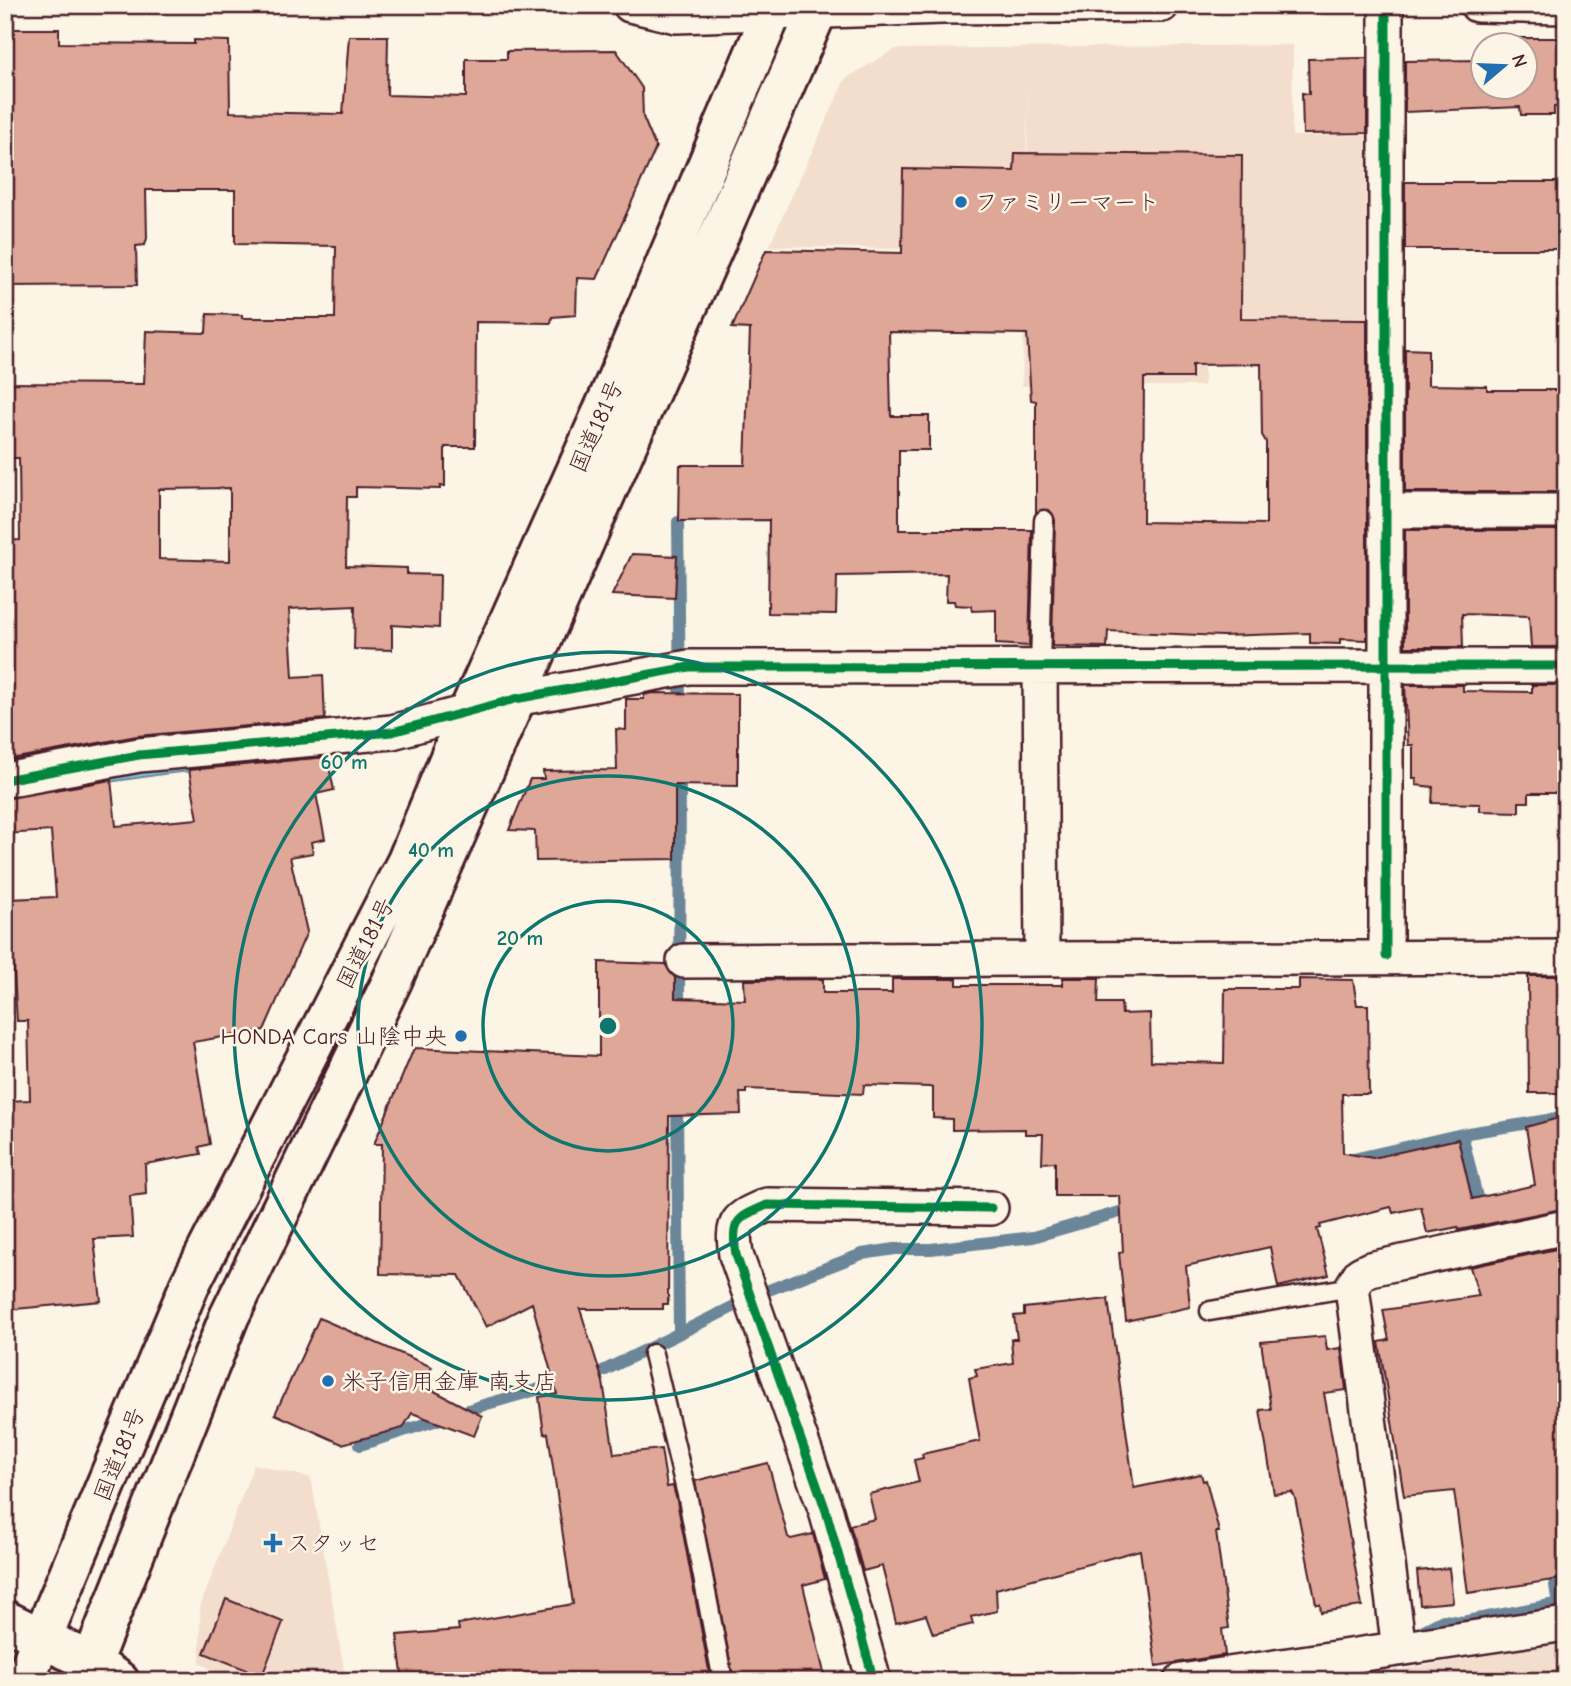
<svg xmlns="http://www.w3.org/2000/svg" width="1571" height="1686" font-family="'Comic Neue','Klee One',sans-serif">
	<style>
		.built { fill: #f3dece }
		.water { fill: #80cbe0; stroke: #6a8698; stroke-width: 2 }
		.lines { fill: none; stroke-linecap: round; stroke-linejoin: round }
		.stream { stroke: #6a8698; stroke-width: 12 }
		.building { fill: #dfa798; stroke: #4a1f2b; stroke-width: 2; fill-rule: evenodd }
		.lane-casing { stroke: #4a1f2b; stroke-width: 23 }
		.street-casing { stroke: #4a1f2b; stroke-width: 38 }
		.secondary-casing { stroke: #4a1f2b; stroke-width: 44 }
		.highway-casing { stroke: #4a1f2b; stroke-width: 44 }
		.lane { stroke: #fcf5e5; stroke-width: 18 }
		.street { stroke: #fcf5e5; stroke-width: 33 }
		.secondary { stroke: #fcf5e5; stroke-width: 38 }
		.highway { stroke: #fcf5e5; stroke-width: 38 }
		.cycleway-casing { stroke: #fcf5e5; stroke-width: 13 }
		.cycleway { stroke: #00873e; stroke-width: 9 }
		.ring { fill: none; stroke: #0f766e; stroke-width: 3.5 }
		.poi-dot { fill: #1f6fb2; stroke: #fcf5e5; stroke-width: 2.5 }
		.labels { text-anchor: middle; stroke-width: 5; stroke-linejoin: round; paint-order: stroke }
		.poi-label { font-size: 23px; fill: #4a1f2b; stroke: #fcf5e5; text-anchor: start }
		.street-label { font-size: 23px; fill: #4a1f2b; stroke: #fcf5e5 }
		.centre { fill: #0f766e; stroke: #fcf5e5; stroke-width: 3.5 }
		.ring-label { font-size: 21px; text-anchor: middle; font-weight: bold; fill: #0f766e; stroke: #fcf5e5; stroke-width: 5; stroke-linejoin: round; paint-order: stroke }
	</style>
	<rect width="100%" height="100%" fill="#fcf5e5"/>
	<filter id="ink" filterUnits="userSpaceOnUse"><feTurbulence type="fractalNoise" baseFrequency=".0143" numOctaves="2"/><feDisplacementMap in="SourceGraphic" scale="14" xChannelSelector="R" yChannelSelector="G"/><feConvolveMatrix kernelMatrix="1 2 1 2 8 2 1 2 1" color-interpolation-filters="sRGB"/></filter>
	<g filter="url(#ink)">
		<path class="built" d="M1293,45L1292,136L1371,135L1372,319L1204,317V386H1022L1029,79L1023,252L769,246L845,79L895,49Z
			M254,1464L311,1478L346,1681H230L200,1663V1607Z
			M1566,1642V1681H1330L1385,1668L1387,1672Z"/>
		<path class="water" d="M383,740L391,749L163,774L33,793L5,801V790L82,774Z"/>
		<g class="lines">
			<path class="stream" d="M678,522L680,707
				M679,1012L680,771
				M677,1100L679,1331
				M1462,1134L1496,1277
				M1349,1160L1462,1134L1566,1117
				M360,1445L487,1404L603,1371L761,1293L862,1254L895,1249H931L1033,1237L1137,1207
				M1552,1565L1558,1605
				M1414,1635L1443,1620L1462,1622L1565,1602
				M1301,1680L1338,1675L1351,1668"/>
		</g>
		<path class="building" d="M5,29H59V43L194,44V40L229,41L230,112L343,114L349,36H388L387,95L466,97V59H507V51L616,50L642,88L643,117L656,148L597,279L577,278L576,315L552,317L551,323L476,322L475,447H445V486H440V489L356,487V497H347L346,566L407,568V574L440,575L439,628L392,625V650L354,649L355,606L289,609L293,677L323,675L325,719L137,736L5,760V541L20,540L19,458H5V383L144,384L146,331L206,333L207,314L242,315V318H335L336,246L235,244V190H146L147,238L145,245L136,246L137,285L5,286ZM230,488V561L159,559V489Z
			M1495,38H1566V107H1554V115H1521L1520,107L1405,112V61L1483,60V88H1525V46H1495Z
			M1367,58V133L1303,134L1302,93L1309,94L1308,59Z
			M1015,153L1242,155L1241,319L1367,320V640L1340,639V644L1310,643V633L1222,636L1108,631L1107,647L1052,646L1055,520L1049,510L1036,513V401L1031,400L1027,334L889,332L891,416H929V450H899V530H1032L1029,646L996,644V610L972,611L971,606L955,605L954,601H946L947,574L837,576L836,614L768,613L769,520L679,521L680,465H745L750,329L732,328L766,250L902,253L903,169L1014,171ZM1261,364L1262,435L1266,442V524L1143,522L1144,378H1192V365Z
			M1405,182H1566V249H1405Z
			M1405,349L1428,350V385L1487,386V390H1566V492H1405Z
			M1405,530H1566V647H1531L1529,616L1462,614L1463,647H1405Z
			M632,554L677,556L675,598L612,595Z
			M1405,685H1463V691L1532,692V685H1566V793H1529V802H1519V812L1480,811V804L1432,803L1433,787L1416,785V778H1413V745H1408Z
			M652,693L738,694V786L675,785V859L536,861L535,831L509,830L530,779H544L543,771L617,770L616,729L626,730V699H644V695Z
			M327,757L334,790L316,794L325,839L311,842L313,853L290,857L307,932L264,1030L193,1042L210,1144L199,1147L201,1154L145,1164L146,1194L130,1196L133,1237L94,1239L101,1301L5,1310V1101L30,1100L28,1021H17L9,899L56,897L51,831L5,834V799L111,780L116,826L198,819L189,770Z
			M599,962L665,964L675,978V998L745,1000L744,980L823,979V993H892V979H957V985H1063V978H1099L1098,1003H1121L1122,1014L1150,1013L1151,1061L1224,1063L1225,989H1299V979L1353,980L1357,1005H1368L1369,1094H1342L1343,1153L1373,1158L1458,1139L1472,1199L1535,1185L1526,1127L1566,1116V1208L1459,1230L1458,1227L1427,1233L1421,1207L1393,1213L1391,1207L1320,1225L1321,1228L1317,1229L1329,1275L1278,1287L1270,1247L1186,1266L1190,1307L1126,1321L1119,1253L1123,1252L1120,1196H1055V1162L1042,1163L1043,1134H1025V1129L952,1130V1119L933,1118V1088L929,1087L864,1085L863,1094L746,1089V1093H740L741,1114L669,1116L668,1304H663V1309H580L603,1382L614,1454L661,1449L667,1487L673,1486L677,1501L711,1681H403L397,1635L459,1630L458,1624L573,1604L548,1433L544,1434L539,1397L557,1394L532,1303L486,1327L459,1275L380,1274L382,1144H374L414,1048L599,1056Z
			M1528,976H1566V1093H1529Z
			M1566,1247V1578L1468,1593L1454,1491L1404,1496L1379,1342L1389,1340L1383,1310L1479,1296L1470,1267Z
			M1108,1299L1134,1488L1201,1474L1203,1481L1206,1480L1219,1532H1216L1229,1628L1222,1629L1225,1655L1156,1666L1140,1550L996,1589L997,1611L971,1617L973,1624L933,1634L926,1615L896,1623L882,1566L863,1571L850,1525L875,1519L869,1494L919,1482L914,1460L923,1458L922,1454L980,1441L969,1378L977,1376L975,1369L1013,1363L1011,1339H1017L1014,1316L1024,1315V1308Z
			M319,1318L432,1367L423,1385L482,1416L474,1436L412,1413L403,1428L342,1444L275,1414Z
			M1325,1336L1327,1350L1341,1348L1346,1390L1324,1393L1362,1606L1321,1612L1320,1604H1316L1295,1498L1292,1492L1274,1494L1260,1410L1271,1409L1261,1342Z
			M768,1463L788,1537L791,1539L813,1534L825,1579L803,1585L826,1681H734L695,1481Z
			M1449,1568L1453,1602L1420,1605L1417,1571Z
			M226,1599L283,1622L262,1676L204,1653Z"/>
		<g class="lines">
			<g class="lane-casing">
				<path id="lane" d="M1040,666L1044,520
					M1210,1311L1352,1287
					M653,1354L688,1499L723,1681"/>
			</g>
			<g class="street-casing">
				<path id="street" d="M630,5L676,16L943,7L1162,5
					M1477,5L1566,7
					M1385,511H1566
					M5,780L139,755L392,732L515,699L689,667L1566,666
					M1386,956V5
					M1042,959L1566,957
					M684,961L1042,959L1040,666
					M1399,1649L1352,1287L1360,1274L1370,1269L1566,1227
					M874,1681L826,1511L736,1255C731,1220 737,1218 767,1205L991,1208
					M1181,1681L1566,1624"/>
			</g>
			<g class="secondary-casing">
				<path id="secondary" d="M5,1620L93,1663L119,1681"/>
			</g>
			<g class="highway-casing">
				<path id="highway" d="M24,1681L190,1284L407,861L469,711L610,395L775,5
					M84,1681L229,1317L392,981L820,5"/>
			</g>
			<use href="#lane" class="lane"/>
			<use href="#street" class="street"/>
			<use href="#secondary" class="secondary"/>
			<use href="#highway" class="highway"/>
			<g class="cycleway-casing">
				<path id="cycleway" d="M5,780L139,755L392,732L515,699L689,667L1566,666
					M1386,956V5
					M874,1681L826,1511L736,1255C731,1220 737,1218 767,1205L991,1208"/>
			</g>
			<use href="#cycleway" class="cycleway"/>
		</g>
	</g>
	<g class="ring">
		<circle cx="608" cy="1026" r="125"/>
		<circle cx="608" cy="1026" r="250"/>
		<circle cx="608" cy="1026" r="374"/>
	</g>
	<g class="poi-dot">
		<circle cx="961" cy="202" r="7"/>
		<circle cx="461" cy="1036" r="7"/>
		<circle cx="328" cy="1381" r="7"/>
		<path d="M269.5 1532.5h7v7h7v7h-7v7h-7v-7h-7v-7h7z"/>
	</g>
	<g class="labels">
		<g class="poi-label">
			<text x="975" y="210">ファミリーマート</text>
			<text x="447" y="1044" text-anchor="end">HONDA Cars 山陰中央</text>
			<text x="342" y="1389">米子信用金庫 南支店</text>
			<text x="287" y="1551">スタッセ</text>
		</g>
		<g class="street-label">
			<text transform="translate(596 426) rotate(-66)" y="8">国道181号</text>
			<text transform="translate(365 943) rotate(-63)" y="8">国道181号</text>
			<text transform="translate(119 1454) rotate(-68)" y="8">国道181号</text>
		</g>
	</g>
	<circle cx="608" cy="1026" r="10" class="centre"/>
	<g class="ring-label">
		<text x="344" y="769">60 m</text>
		<text x="431" y="857">40 m</text>
		<text x="520" y="945">20 m</text>
	</g>
	<rect width="1571" height="1686" fill="none" stroke="#fcf5e5" stroke-width="28"/>
	<rect x="14" y="14" width="1543" height="1658" fill="none" stroke="#4a1f2b" stroke-width="2.5" filter="url(#ink)"/>
	<g transform="translate(1504 66) rotate(71)"><circle r="33" fill="#fcf5e5" stroke="#b59f9b" stroke-width="2"/>
	<path d="M0-5L12 26L0 18L-12 26Z" fill="#1f6fb2"/>
	<text y="-10" font-size="19" font-weight="bold" text-anchor="middle" fill="#4a1f2b">N</text>
	</g>
</svg>
